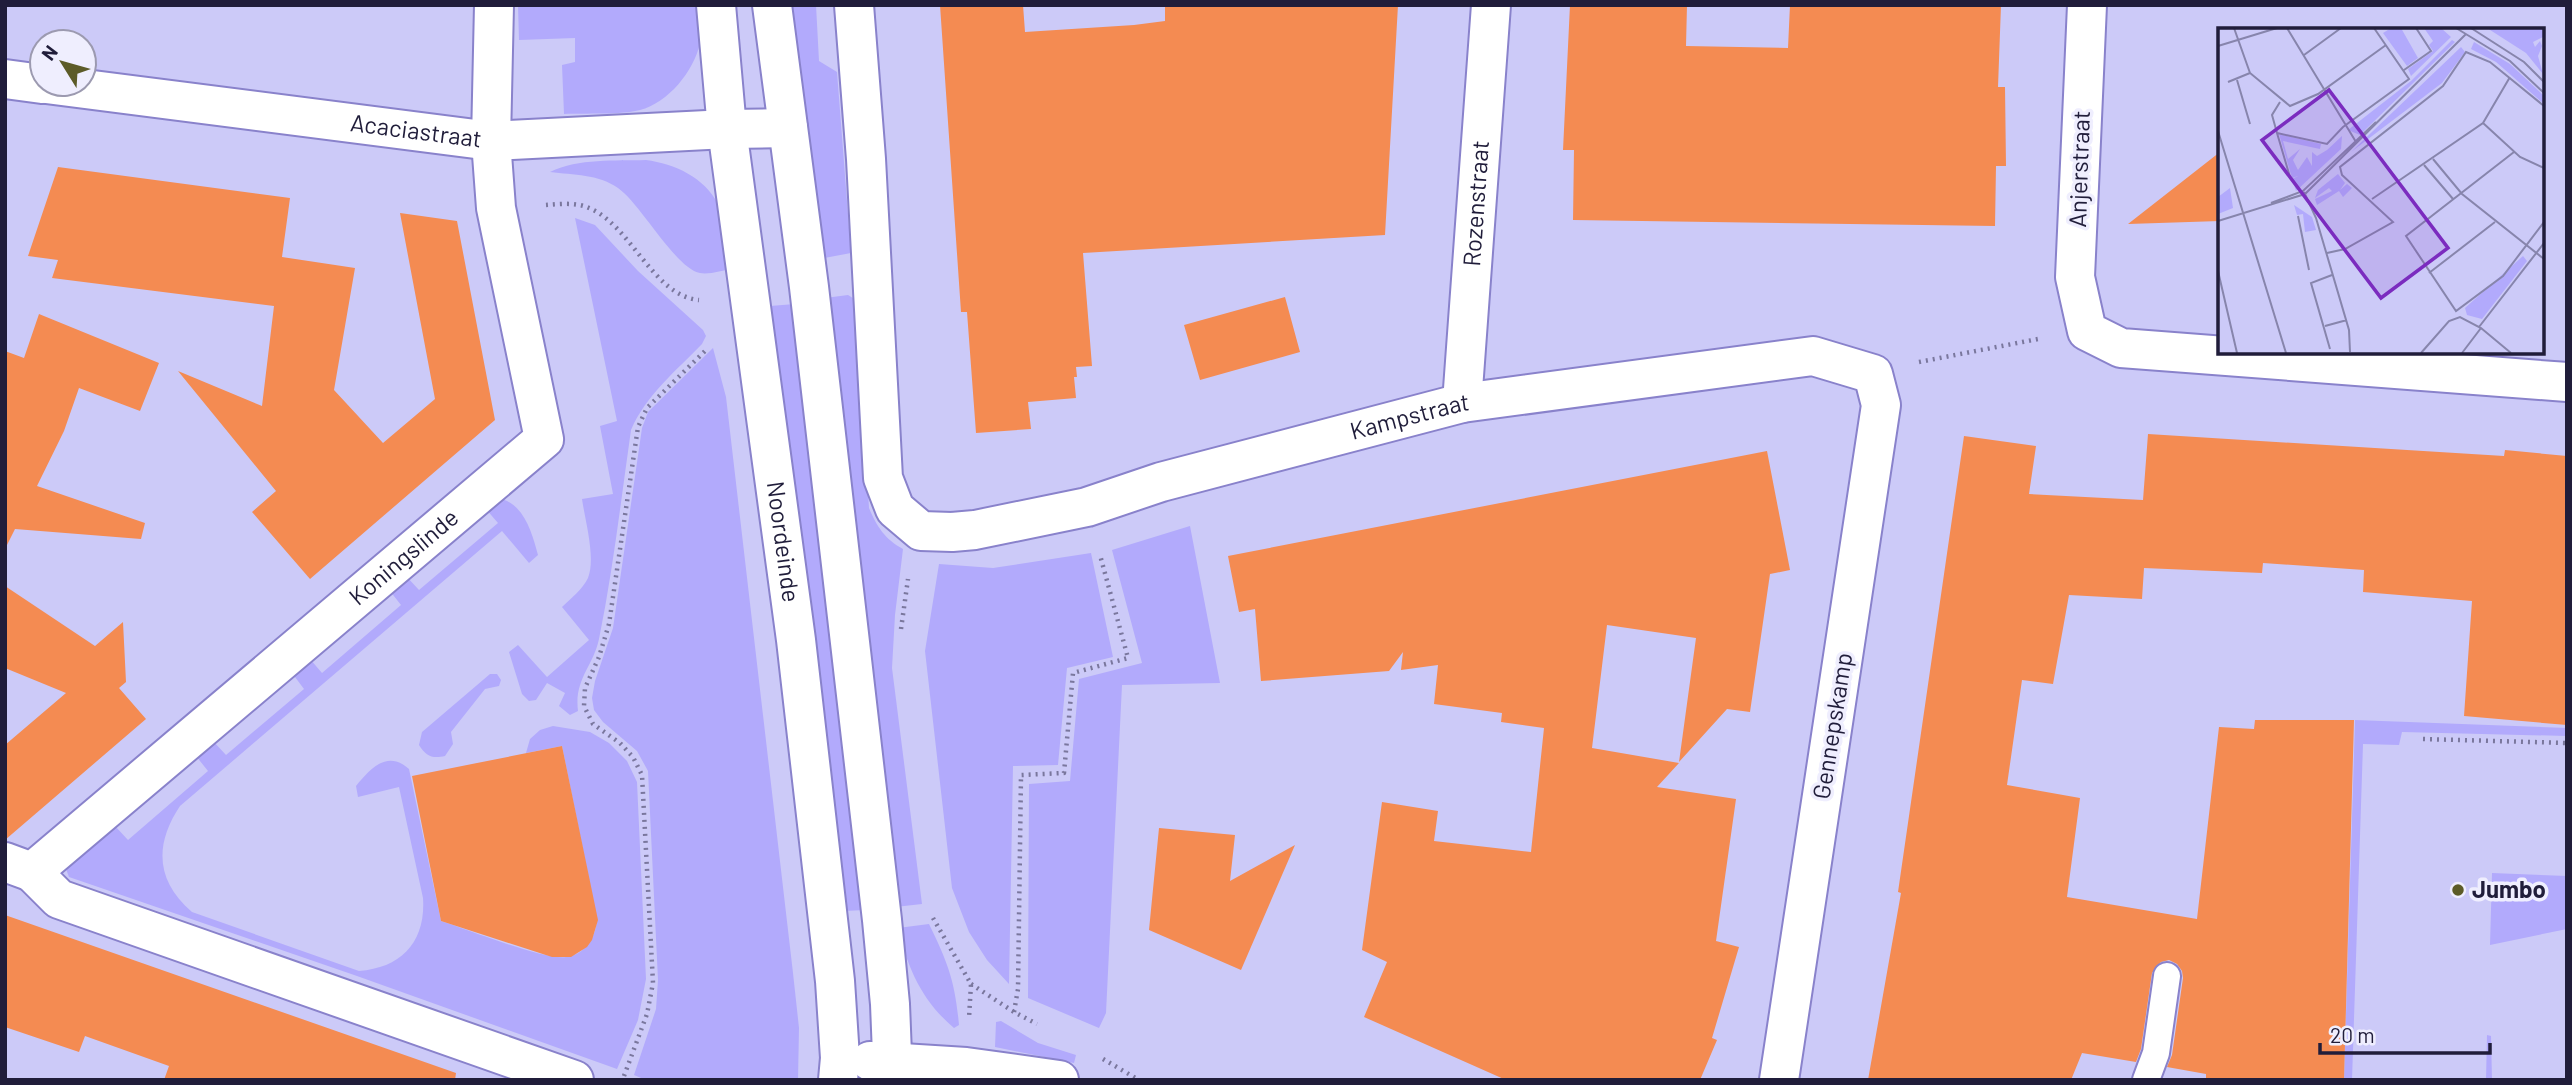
<svg xmlns="http://www.w3.org/2000/svg" width="2572" height="1085" font-family="Barlow,sans-serif">
	<style>
		.green { fill: #b2aafc }
		.building { fill: #f48b52 }
		.lines { fill: none; stroke-linecap: round; stroke-linejoin: round }
		.service-casing { stroke: #8982cb; stroke-width: 30 }
		.minor-casing { stroke: #8982cb; stroke-width: 42 }
		.tertiary-casing { stroke: #8982cb; stroke-width: 42 }
		.path { stroke: #7a779d; stroke-width: 4.5; stroke-dasharray: 2 5; stroke-linecap: butt }
		.service { stroke: #fff; stroke-width: 26 }
		.minor { stroke: #fff; stroke-width: 38 }
		.tertiary { stroke: #fff; stroke-width: 38 }
		.poi-dot { fill: #5c5b28; stroke: #efeefe; stroke-width: 2.5 }
		.labels { text-anchor: middle; stroke-width: 7; stroke-linejoin: round; paint-order: stroke }
		.street-label { font-size: 24px; fill: #201d3a; stroke: #efeefe }
		.poi-label { font-size: 24px; font-weight: bold; fill: #201d3a; stroke: #efeefe; text-anchor: start }
		.inset-road { fill: none; stroke: #8785ac; stroke-width: 2 }
		.view { fill: #7b2cbf; fill-opacity: 0.15; stroke: #7b2cbf; stroke-width: 3.5 }
		.inset-edge { fill: none; stroke: #201d3a; stroke-width: 3.5 }
	</style>
	<rect width="100%" height="100%" fill="#cccaf8"/>
	<path class="green" d="M518,5H698C699,17 702,31 700,43C694,71 668,103 640,110C622,115 584,113 564,114L562,65L575,62V38L519,40Z
		M790,5H816L819,61L837,72L851,253L819,259Z
		M646,160C675,164 704,177 718,204C726,220 729,251 733,269C723,270 709,275 700,273C676,269 641,204 618,188C598,174 574,175 550,172C579,158 615,161 646,160Z
		M575,218L595,225L638,271L703,330L706,336L702,344C676,371 646,395 631,430C621,500 613,570 599,639C593,667 574,679 578,711L570,715L559,706L565,693L547,683L536,700L529,701L522,694L509,652L518,645L547,677L589,640L562,607C570,599 583,589 588,578C596,558 585,520 582,499L613,494L600,426L617,421Z
		M848,295L856,300L869,508C877,527 885,539 903,549L895,615L892,668L922,904L895,907L825,298Z
		M795,304L865,910L844,911L770,306Z
		M713,348L726,397L793,973L799,1028L798,1080H646L634,1075L656,1009L658,980L648,771L637,751L603,722L594,710L592,698L595,681L613,628L642,428L648,412Z
		M497,498C524,502 532,533 538,555L529,563L502,531L180,806C154,845 156,881 192,912L359,971C402,968 426,941 423,898L399,787L358,797L356,786C370,769 387,749 409,769L441,921C467,929 543,960 566,957C585,955 596,937 597,919L562,746L526,753L530,739L540,730L553,726L590,732L609,743L627,761L637,782L646,979L638,1020L617,1069L357,976L69,877L66,869L115,826L128,840L208,771L196,756L213,741L226,755L304,689L292,673L310,659L322,673L401,605L390,591L406,576L419,590L498,523L485,508Z
		M1190,526L1220,683L1122,685L1106,1013L1099,1028L1028,998L1029,784L1070,781L1079,679L1142,663L1112,550Z
		M1091,553L1113,657L1067,668L1058,765L1013,766L1009,984L987,960L969,932L952,888L925,651L939,564L993,568Z
		M490,674H497L501,680L499,686L485,689L451,732L453,744L445,756C432,759 426,756 419,745L422,732Z
		M2355,720L2567,728V736L2402,732L2399,745L2363,744L2352,1080H2344Z
		M2492,873L2567,876V929L2490,945Z
		M929,924C948,963 955,981 959,1025L954,1028C922,1001 908,969 898,928Z
		M1001,1021L1038,1043L1076,1055L1074,1063L995,1047L996,1022Z
		M2487,1035L2491,1036L2492,1080H2486Z"/>
	<path class="building" d="M940,5H1023L1025,32L1134,25L1165,21V5H1398L1385,235L1083,253L1092,366L1076,367L1077,377H1074L1076,398L1028,402L1031,429L976,433L967,312H961Z
		M1570,5H1687L1686,46L1788,48L1790,5H2001L1998,87H2005L2006,166H1996L1995,226L1573,220L1574,150H1563Z
		M2220,152V221L2128,224Z
		M58,167L290,198L282,257L355,268L334,390L383,443L435,399L400,213L457,221L495,420L310,579L252,512L276,491L178,371L262,406L274,306L52,278L58,260L28,256Z
		M1285,297L1300,352L1200,380L1184,325Z
		M39,314L159,363L140,411L79,388L64,431L37,486L145,523L141,539L15,529L5,549V351L24,358Z
		M2148,434L2504,456L2505,450L2567,456V725L2464,716L2472,601L2363,592L2364,570L2263,563L2262,573L2144,568L2142,599L2069,595L2053,684L2022,680L2007,785L2080,798L2067,897L2197,919L2219,727L2254,729L2255,720H2354L2344,1080H2206V1074L2167,1067L2172,1055L2183,978L2182,971L2177,964L2169,960L2161,962L2152,973L2141,1049L2136,1062L2082,1053L2071,1080H1868L1901,893L1898,892L1964,436L2036,446L2029,494L2143,500Z
		M1767,451L1790,570L1770,574L1750,712L1727,709L1679,762L1696,638L1607,625L1592,748L1679,763L1657,787L1736,799L1716,941L1739,947L1712,1038L1717,1040L1700,1080H1506L1364,1017L1387,962L1362,950L1382,802L1438,811L1434,841L1531,852L1544,728L1501,722L1502,713L1434,704L1438,665L1401,670L1403,652L1389,671L1261,681L1255,609L1239,612L1228,556Z
		M5,586L95,646L123,622L126,682L119,688L146,719L5,840V745L66,693L5,668Z
		M562,746L598,920L592,940L587,947L571,957H552L441,921L412,776Z
		M1159,828L1235,835L1230,881L1295,845L1241,970L1149,930Z
		M5,915L456,1073L455,1080H164L169,1066L85,1036L79,1052L5,1027Z"/>
	<g class="lines">
		<g class="service-casing">
			<path id="service" d="M2146,1080L2156,1053L2167,976"/>
		</g>
		<g class="minor-casing">
			<g id="minor">
				<path id="s1" d="M854,5L866,159L883,478L895,509L921,531L952,532L975,530L1087,507L1161,482L1462,403L1813,356L1873,374L1881,405L1779,1080"/>
				<path d="M2087,5L2075,277L2087,331L2121,348L2567,382"/>
				<path d="M5,79L42,84"/>
				<path id="s2" d="M46,84L491,141L727,129L788,128"/>
				<path id="s3" d="M1462,403L1491,5"/>
				<path id="s4" d="M5,862L32,872L544,439L496,208L491,141L494,5"/>
				<path d="M32,872L59,899L574,1080"/>
			</g>
		</g>
		<g class="tertiary-casing">
			<g id="tertiary">
				<path id="s5" d="M716,5L727,129L796,640L835,981L840,1058L838,1080"/>
				<path d="M772,5L809,287L882,920L890,1004L893,1080"/>
				<path d="M870,1061L966,1067L1059,1080"/>
			</g>
		</g>
		<path class="path" d="M546,205C560,204 576,202 589,208C631,225 653,296 699,300
			M1919,362L2038,339
			M901,629L908,579
			M2423,739L2567,743
			M933,918L971,984L969,1018
			M971,984L1014,1012L1037,1024
			M1014,1012L1018,989L1021,775L1064,773L1073,673L1128,658L1100,555
			M1103,1059L1139,1080
			M624,1076L647,1014L653,983L642,775L633,757L620,743L593,724L584,706L585,688L599,657L609,624L638,427L647,408L707,349"/>
		<use href="#service" class="service"/>
		<use href="#minor" class="minor"/>
		<use href="#tertiary" class="tertiary"/>
	</g>
	<circle class="poi-dot" cx="2458" cy="890" r="7"/>
	<g class="labels">
		<g class="street-label">
			<text dy="8" stroke="none"><textPath href="#s2" startOffset="373">Acaciastraat</textPath></text>
			<text transform="translate(2080 169) rotate(-88)" y="8">Anjerstraat</text>
			<text dy="8" stroke="none"><textPath href="#s3" startOffset="200">Rozenstraat</textPath></text>
			<text dy="8" stroke="none"><textPath href="#s1" startOffset="1045">Kampstraat</textPath></text>
			<text dy="8" stroke="none"><textPath href="#s5" startOffset="541">Noordeinde</textPath></text>
			<text dy="8" stroke="none"><textPath href="#s4" startOffset="516">Koningslinde</textPath></text>
			<text transform="translate(1833 726) rotate(-81)" y="8">Gennepskamp</text>
		</g>
		<g class="poi-label">
			<text x="2472" y="898">Jumbo</text>
		</g>
	</g>
	<g transform="translate(2218 28)">
		<rect width="326" height="326" fill="#cccaf8"/>
		<path d="M173,0H183L200,30L189,38L165,5ZM206,0H223L233,9L193,48L190,41L215,23L211,17L215,13ZM269,0H325V9L315,14L317,19L322,13L324,18L320,28L325,46L308,25ZM234,12L237,14L142,107L130,102L193,53ZM256,14L292,36L325,67V75L278,34L253,21ZM243,19L247,24L224,55L133,124ZM61,106L103,116L102,121L65,113L70,131L82,121L75,132L80,142L89,129L94,138V124L99,128L109,122L124,108L123,121L78,163L74,151L80,148L74,150ZM120,146L127,155L122,162L129,156L134,160L125,169L121,163L99,177L97,171L114,163L111,160L97,170L100,162ZM12,160L15,180L0,186V169ZM76,177L94,189L98,202L87,204L85,186L79,187ZM305,228L309,233L264,291L249,287L247,280Z" fill="#b2aafc"/>
		<path class="inset-road" d="M16,0L32,45L72,78L100,66L168,17M69,0L138,114M238,0L292,33L326,65M253,0L306,34L326,54M0,18L59,0M86,27L123,0M186,42L213,23L198,0M19,52L32,96M10,54L32,45M62,74L54,87L59,105L109,116L125,99L191,51L156,0M265,95L302,129L326,140M0,103L68,325M59,105L72,149M296,124L188,208L238,283L285,248L326,194M215,131L244,166L326,231M206,137L235,171M86,164L98,190L131,302L132,324M154,171L265,95L292,49M53,175L85,163L158,94M80,188L91,242M0,193L87,166L248,6M109,225L127,221L175,194L124,147L122,139L225,58L248,24L272,34L326,78M0,243L19,325M211,245L277,194M107,298L129,292M261,299L326,215M112,321L93,255L114,247M203,325L231,293L242,289L263,300L293,325M244,325L263,300"/>
		<path class="view" d="M111,62L230,220L163,270L44,112Z"/>
		<rect width="326" height="326" class="inset-edge"/>
	</g>
	<rect width="2572" height="1085" fill="none" stroke="#201d3a" stroke-width="14"/>
	<g transform="translate(63 63) rotate(307)"><circle r="33" fill="#efeefe" stroke="#9c9ab0" stroke-width="2"/>
	<path d="M0-5L12 26L0 18L-12 26Z" fill="#5c5b28"/>
	<text y="-10" font-size="19" font-weight="bold" text-anchor="middle" fill="#201d3a">N</text>
	</g>
	<path d="M2320 1043v10h170v-10" fill="none" stroke="#201d3a" stroke-width="3.5"/>
	<text x="2330" y="1043" font-size="21" fill="#201d3a" stroke="#efeefe" stroke-width="5" paint-order="stroke">20 m</text>
</svg>
